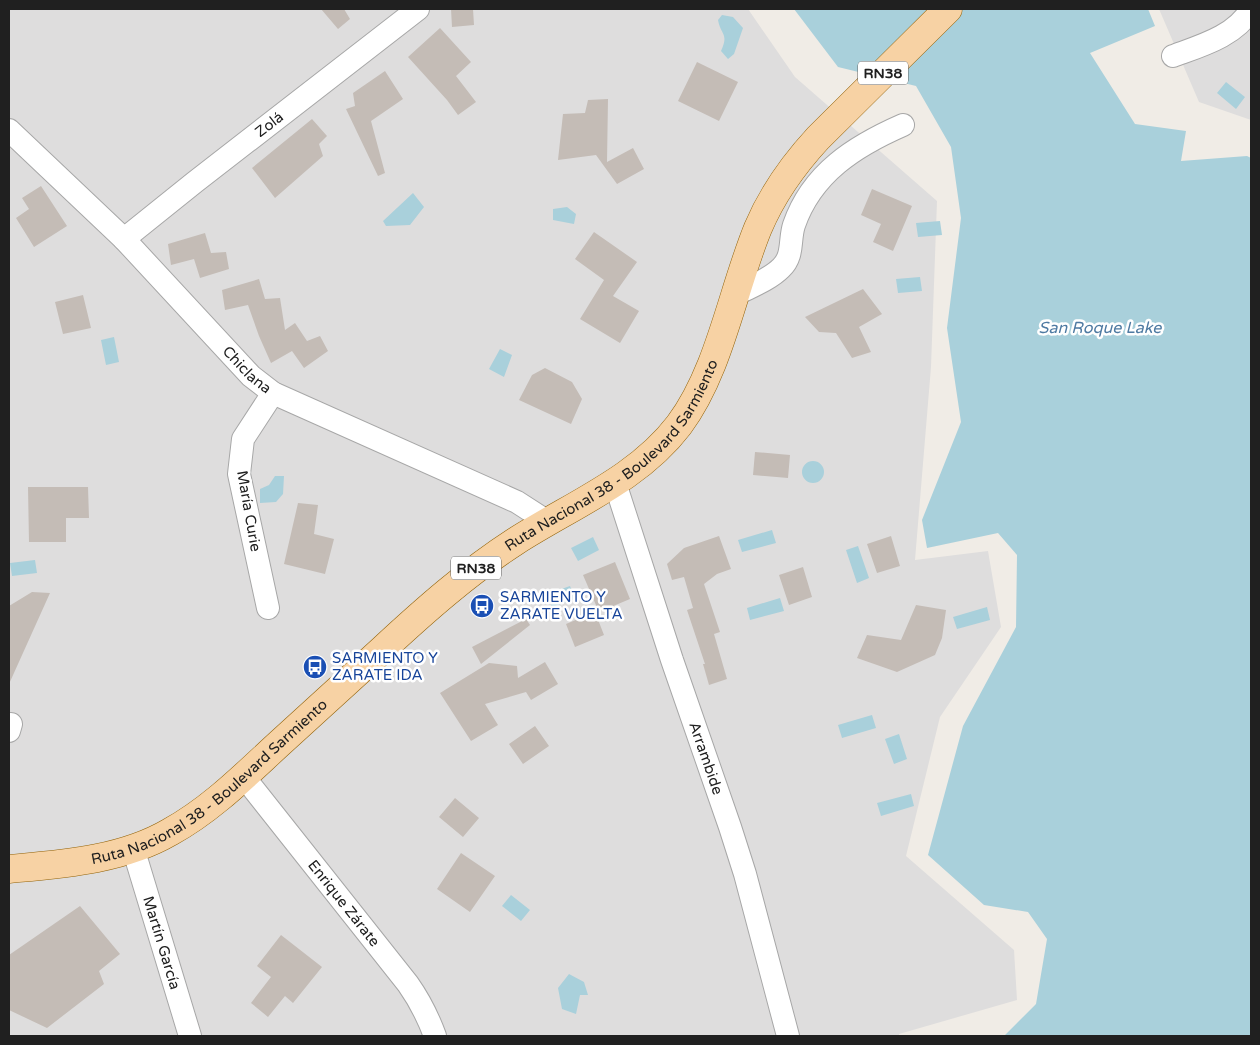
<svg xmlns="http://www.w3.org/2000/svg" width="1260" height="1045" font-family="'Varela Round',sans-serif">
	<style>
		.residential { fill: #dedddd }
		.water { fill: #a9d0db }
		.building { fill: #c4bcb6 }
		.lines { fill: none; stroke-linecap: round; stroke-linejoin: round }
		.street-casing { stroke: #a7a7a7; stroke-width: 24 }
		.primary-casing { stroke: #936309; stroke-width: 29 }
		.street { stroke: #fff; stroke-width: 22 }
		.primary { stroke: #f7d2a4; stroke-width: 28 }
		.labels { text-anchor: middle; stroke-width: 5; stroke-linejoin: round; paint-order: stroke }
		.shield { fill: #fff; stroke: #636363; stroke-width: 1 }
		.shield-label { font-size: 14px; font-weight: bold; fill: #202020 }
		.street-label { font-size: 15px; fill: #202020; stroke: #fff }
		.transit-label { font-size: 15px; fill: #164399; stroke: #fff; text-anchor: start }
		.water-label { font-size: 16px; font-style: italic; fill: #4e7aa2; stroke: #fff }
	</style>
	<rect width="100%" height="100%" fill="#f0ece6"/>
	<path class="residential" d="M9,9H748L795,77L937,201L931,367L915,560L988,551L1001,627L940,717L906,856L1014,950L1017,1000L899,1034V1036H9Z
		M1159,9H1251V120L1199,102Z"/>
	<path class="water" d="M794,9H1148L1155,26L1090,53L1135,124L1186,131L1181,161L1247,156L1251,158V1036H1004L1036,1004L1047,939L1028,912L984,905L928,855L963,726L1016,627L1017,555L998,533L927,548L922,520L961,422L947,328L961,218L951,147L916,86L838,67Z
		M722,15L733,17L743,28L734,54L728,59L721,51C729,33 721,36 718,20Z
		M1226,82L1245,97L1236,109L1217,93Z
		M413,193L424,207L410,225L386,226L383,221Z
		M567,207L576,214L574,224L553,220V209Z
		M940,221L942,235L918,237L916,223Z
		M920,277L922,291L898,293L896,279Z
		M114,337L119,362L106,365L101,340Z
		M500,349L512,355L504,377L489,369Z
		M802 472a11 11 0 1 1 22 0a11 11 0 1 1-22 0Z
		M275,476H284L283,494L276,502L260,503V489L269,485Z
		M772,530L776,543L742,552L738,540Z
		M593,537L599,550L578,561L571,548Z
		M858,546L869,578L857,583L846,550Z
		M35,560L37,573L12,576L10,563Z
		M570,586L575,599L552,607L547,594Z
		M780,598L784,611L750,620L747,608Z
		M987,607L990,620L957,629L953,617Z
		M872,715L876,728L842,738L838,725Z
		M899,734L907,759L894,764L885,739Z
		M911,794L914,806L881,816L877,803Z
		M511,895L530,910L521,921L502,906Z
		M569,974L584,982L588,995H580L576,1014L562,1009L558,988Z"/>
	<path class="building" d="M321,9H344L350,19L338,29Z
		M451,9H473L474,25L452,27Z
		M440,28L471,62L456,76L476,102L458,115L447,100L408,57Z
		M697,62L738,82L719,121L678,101Z
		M385,71L403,99L371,121L385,173L378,176L346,109L355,106L353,93Z
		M608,99L607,162L633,148L644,169L617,184L596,155L558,160L563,114L585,113L588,100Z
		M312,119L327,136L319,144L323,156L275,198L252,168Z
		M41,186L67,226L34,247L16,218L29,209L22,198Z
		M872,189L912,206L893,251L873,242L881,224L861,215Z
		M594,232L637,262L613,296L639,311L620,343L580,319L604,280L575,259Z
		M205,233L211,253L226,252L229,269L200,278L194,259L171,265L168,244Z
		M259,279L265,299L280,298L285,330L295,323L307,341L320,336L328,351L304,368L292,351L271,363L259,336L248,305L225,310L222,290Z
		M863,289L882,314L859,327L871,352L852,358L836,333L819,332L805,317Z
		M83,295L91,328L63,334L55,302Z
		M545,368L572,382L582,399L571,424L519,400L532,375Z
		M755,452L790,455L788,478L753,475Z
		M28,487H88L89,518H66V542H29Z
		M298,503L318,505L314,534L334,539L325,574L284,564Z
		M719,536L731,569L717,574L704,584L720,632L714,634L727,679L709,685L703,664H705L687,610L693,608L684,577L672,580L667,564L684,548Z
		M891,536L900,566L877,573L867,544Z
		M615,562L630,599L599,612L583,575Z
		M803,567L812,597L789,605L779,575Z
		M32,592L50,593L9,684V606Z
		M916,605L946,610L942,638L935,655L897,672L857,658L867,635L901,640Z
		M595,612L604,635L575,647L566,624Z
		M526,619L530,625L481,664L472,647Z
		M545,662L558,684L531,700L526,692L485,704L498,725L471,741L440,693L489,663L517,666L518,678Z
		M535,726L549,746L523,764L509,744Z
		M455,798L479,818L463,837L439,817Z
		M461,853L495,876L470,912L437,889Z
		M80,906L120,954L99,971L104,984L47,1028L9,1010V955Z
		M281,935L322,967L293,1003L285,996L268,1017L251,1003L271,977L257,966Z"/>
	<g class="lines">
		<g class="street-casing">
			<g id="street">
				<path d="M1173,56C1200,46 1236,36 1251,9"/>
				<path id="s1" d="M9,130L124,239L251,376L273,393L517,502L548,522"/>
				<path id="s2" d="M124,239L195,182L418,9"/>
				<path d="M735,295C750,287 769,280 781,268C794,256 789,240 794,225C812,173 855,146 903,125"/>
				<path id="s3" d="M615,483L672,660L730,827L745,874L788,1036"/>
				<path d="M268,608L239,474L243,439L273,393"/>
				<path d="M9,731L11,724"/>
				<path id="s4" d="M244,777L408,984C420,1001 428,1017 435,1036"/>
				<path id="s5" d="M133,848L190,1036"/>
			</g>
		</g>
		<g class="primary-casing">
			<g id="primary">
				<path id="s6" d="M9,869C63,864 122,860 170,832C212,809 246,774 281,742C315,711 349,680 383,649C425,610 468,572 516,541C572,505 638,479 679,425C720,370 732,291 758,228C772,195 794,164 818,138L948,9"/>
			</g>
		</g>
		<use href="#street" class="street"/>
		<use href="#primary" class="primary"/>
	</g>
	<defs>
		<g id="bus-disc" transform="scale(1.25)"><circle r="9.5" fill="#1a4fb4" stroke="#fff"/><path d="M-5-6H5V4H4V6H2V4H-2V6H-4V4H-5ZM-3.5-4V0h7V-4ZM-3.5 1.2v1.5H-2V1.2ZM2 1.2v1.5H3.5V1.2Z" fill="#fff"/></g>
	</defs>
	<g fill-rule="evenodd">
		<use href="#bus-disc" x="482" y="606"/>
		<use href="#bus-disc" x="315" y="667"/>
	</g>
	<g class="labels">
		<g class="shield">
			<rect x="858" y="61.5" width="50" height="23" rx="4"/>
			<rect x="451" y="556.5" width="50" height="23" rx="4"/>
		</g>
		<g class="shield-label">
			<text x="883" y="78">RN38</text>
			<text x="476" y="573">RN38</text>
		</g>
		<g class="street-label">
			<text dy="5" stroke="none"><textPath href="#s2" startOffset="185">Zolá</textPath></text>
			<text dy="5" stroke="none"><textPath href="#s1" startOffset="338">Chiclana</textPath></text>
			<text dy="5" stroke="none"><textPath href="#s6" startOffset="751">Ruta Nacional 38 - Boulevard Sarmiento</textPath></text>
			<text transform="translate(249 511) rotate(80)" y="5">María Curie</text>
			<text dy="5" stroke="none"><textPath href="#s3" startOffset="290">Arrambide</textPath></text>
			<text dy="5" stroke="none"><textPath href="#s6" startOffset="226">Ruta Nacional 38 - Boulevard Sarmiento</textPath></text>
			<text dy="5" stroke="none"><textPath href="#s4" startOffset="161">Enrique Zárate</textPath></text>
			<text dy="5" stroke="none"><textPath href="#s5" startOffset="99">Martín García</textPath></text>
		</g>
		<g class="transit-label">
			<text x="500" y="602">SARMIENTO Y<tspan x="500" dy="17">ZARATE VUELTA</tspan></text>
			<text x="332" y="663">SARMIENTO Y<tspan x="332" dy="17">ZARATE IDA</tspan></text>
		</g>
		<g class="water-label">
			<text x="1100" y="333">San Roque Lake</text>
		</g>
	</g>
	<rect width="1260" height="1045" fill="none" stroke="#202020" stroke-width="20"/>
</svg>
